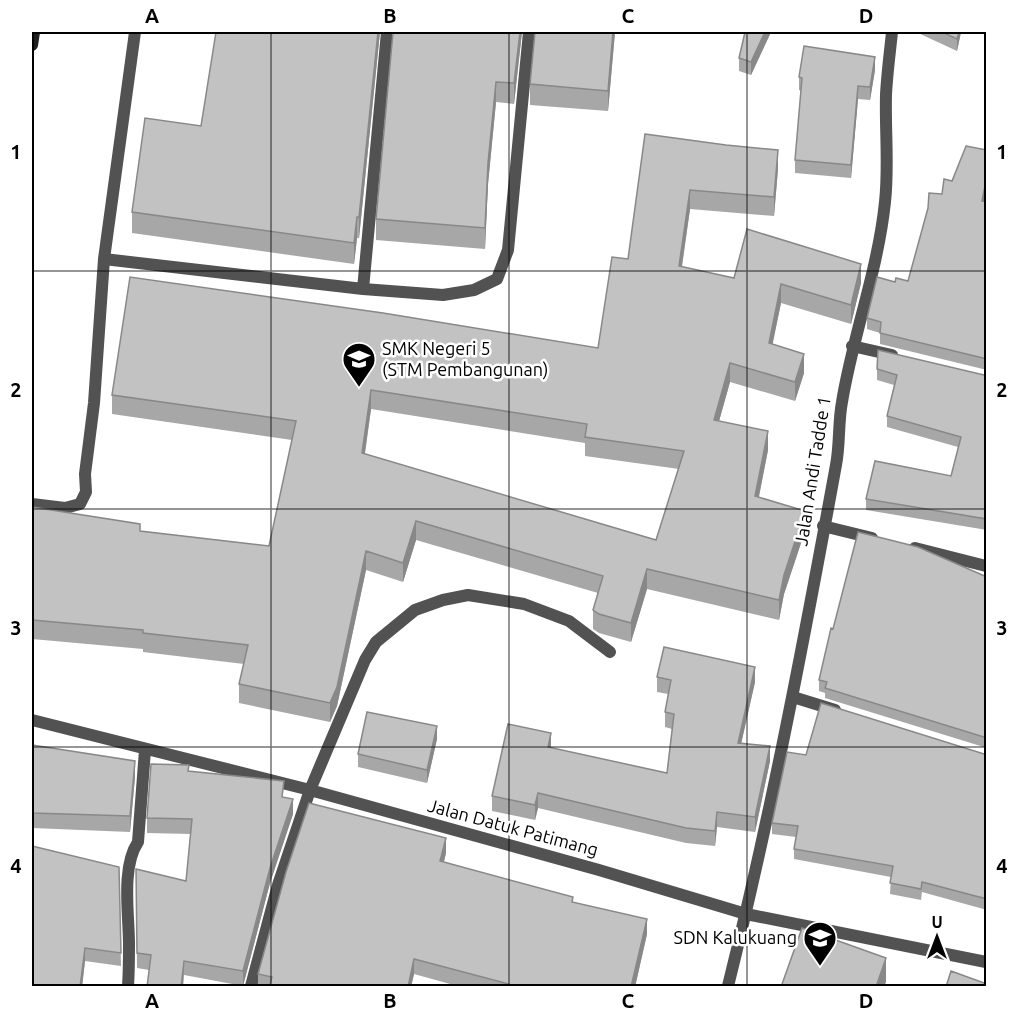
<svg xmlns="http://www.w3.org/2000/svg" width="1018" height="1018" font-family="Ubuntu,sans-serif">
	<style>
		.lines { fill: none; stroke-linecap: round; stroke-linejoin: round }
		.minor { stroke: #525252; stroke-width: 12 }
		.secondary { stroke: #1f1f1f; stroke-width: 12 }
		.wall { fill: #a7a7a7; fill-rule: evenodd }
		.shaded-wall { fill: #888 }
		.building { fill: #c2c2c2; stroke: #888; stroke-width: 1.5; fill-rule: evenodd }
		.grid { fill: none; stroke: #000; stroke-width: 1.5; stroke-opacity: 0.55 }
		.labels { text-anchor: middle; stroke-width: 5; stroke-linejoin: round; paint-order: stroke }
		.poi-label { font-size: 18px; fill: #000; stroke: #fff; text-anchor: start }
		.street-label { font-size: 18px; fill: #000; stroke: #fff }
		.neatline { fill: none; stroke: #000; stroke-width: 2 }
		.grid-label { font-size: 20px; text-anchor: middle; font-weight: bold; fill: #000 }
	</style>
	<rect width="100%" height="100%" fill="#fff"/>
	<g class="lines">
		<path class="minor" d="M104,259L363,289L443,295L474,290L497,279L508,250L529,32
			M363,289L387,32
			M852,346L892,355
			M32,504L65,508L80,504L86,492L85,474L94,403L104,259L135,32
			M823,526L872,538
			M915,548L986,566
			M793,697L835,710
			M32,720L310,790L599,870L746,914L986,962
			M128,986C129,972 129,958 129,944C129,915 121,867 138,842L145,750
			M251,986L278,885L310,790L365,660L376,642L415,610L443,600L468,595L524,604L569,621L610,652
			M728,986C771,814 804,640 836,465C840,445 838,423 842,402C853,335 878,270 885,202C889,166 885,130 886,95C887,74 890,52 892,32"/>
		<path class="secondary" d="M32,45L34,32"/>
	</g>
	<path class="wall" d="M216,32H380L359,238H357L354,264L132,233V212L201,126Z
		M393,32H522L514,104L496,102L488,184L485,249L376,240V219Z
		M535,32H615L608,111L530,105V84Z
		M771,32L751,75L739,71V58Z
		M916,32H961L957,51Z
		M875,70L870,100L858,99L851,178L795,173V160L801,91L799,90V77Z
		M645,134L778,169L774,216L690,209L682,267L734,278L861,283L851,324L781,303L772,344L804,373L795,401L730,382L719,421L768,450L759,497L805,531L784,594L779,620L647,589L631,642L599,633L593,629V610L598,593L416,540L403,582L366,570L337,706L330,722L239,703V684L244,664L143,652V649L32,639V507L140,531L269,546L292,440L112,414V395L598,348L628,259ZM371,409L585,443V456L679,469L656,540L365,454Z
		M987,150V187L984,202H987V370L880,344V333L867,329V318L895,282L908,281L942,194L952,181Z
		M877,369L984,375H987V530L866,510V499L951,476L958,447L887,427V416L894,385L877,380Z
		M987,577V748L825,698V693L819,691V680L833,629Z
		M657,677L755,682L741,743L770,761L755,832L717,827L715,846L686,843L538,808L535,820L492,811V796L551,748L667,773L672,729L665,727V712L668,694L657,692Z
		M437,739L427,783L358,767V754Z
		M32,745L135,777L130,832L32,828Z
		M987,753V910L922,892L921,900L890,894L891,877L794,859V849L796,837L772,834V823L806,755Z
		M189,771L284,797L293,814L270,883L243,986L184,975L183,987H147L149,970L137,968L136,869L186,881L191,834L147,833V818Z
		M446,853L444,862L573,902L647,934L635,987H461L414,974L411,987H258V974Z
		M119,867L121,966L85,961L82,987H32Z"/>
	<path class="shaded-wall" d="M378,32H380L359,238V217Z
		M520,32H522L514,104V83Z
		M613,32H615L608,111V91Z
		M765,32H771L751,75V62Z
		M959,32H961L957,51V39Z
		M875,57V70L870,100V87Z
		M496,82V102L488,184L485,249V228L488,163Z
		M858,86V99L851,178V165Z
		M778,150V169L774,216V197Z
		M987,176V187L982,212V201Z
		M690,190V209L679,285V266Z
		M357,217V238L354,264V243Z
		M861,264V283L851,324V305Z
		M781,284V303L769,362V343Z
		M804,354V373L795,401V382Z
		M730,363V382L714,439V420Z
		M371,390V409L362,472V453Z
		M768,431V450L755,515V496Z
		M805,511V531L784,594L779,620V600L784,575Z
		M416,521V540L403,582V563Z
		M366,551V570L337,706L330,722V703Z
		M647,569V589L631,642V623Z
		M755,667V682L738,758V743Z
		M437,726V739L427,783V770Z
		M551,733V748L548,747Z
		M770,746V761L755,832V817Z
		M135,761V777L130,832V816Z
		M538,793V808L535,820V805Z
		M293,799V814L270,883L243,986V971L270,868Z
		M717,812V827L715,846V831Z
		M446,838V853L440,876V861Z
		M647,919V934L635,987H631Z
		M85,948V961L82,987H80Z
		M886,958V982L884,987H876Z
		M414,959V974L411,987H408Z
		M184,961L183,987H181Z"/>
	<path class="building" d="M216,32H378L359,217H357L354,243L132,212L145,118L201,126Z
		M393,32H520L514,83L496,82L488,163L485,228L376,219Z
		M535,32H613L608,91L530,84Z
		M745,32H765L751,62L739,58Z
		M942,32H959L957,39Z
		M804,46L875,57L870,87L858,86L851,165L795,160L802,78L799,77Z
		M645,134L726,145L778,150L774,197L690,190L679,266L734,278L747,229L861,264L851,305L781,284L769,343L804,354L795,382L730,363L714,420L768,431L755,496L805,511L784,575L779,600L647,569L631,623L599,614L593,610L603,576L416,521L403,563L366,551L337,687L330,703L239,684L248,645L143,633V630L32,620V507L140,524V531L269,546L296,421L112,395L130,277L383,313L598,348L612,257L628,259ZM371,390L587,424L585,437L684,451L656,540L362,453Z
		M966,146L987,150V176L982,201L987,202V359L880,333L881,322L867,318L877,277L895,282L896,278L908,281L928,208L929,193L942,194L944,179L952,181Z
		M878,350L984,375H987V519L866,499L875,461L951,476L961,437L887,416L897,375L877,369Z
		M858,532L918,547L987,577V738L825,688L827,682L819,680L831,628L833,629Z
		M664,647L755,667L738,743L770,746L755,817L717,812L715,831L686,828L538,793L535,805L492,796L508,724L551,733L548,747L667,773L674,714L665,712L671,680L657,677Z
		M821,703L984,754L987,753V899L922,882L921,889L890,883L893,866L794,849L798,826L772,823L787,752L806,755Z
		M367,712L437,726L427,770L358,754Z
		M32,745L135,761L130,816L32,813Z
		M151,764L189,765L188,771L284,781L282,797L293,799L270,868L243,971L184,961L181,987H147L151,955L137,953L136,869L186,881L192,819L147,818Z
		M309,803L446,838L440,861L573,897L572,902L647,919L631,987H509V984L414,959L408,987H269L272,977L258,974L286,872Z
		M32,846L119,867L121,953L85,948L80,987H32Z
		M802,928L886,958L876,987H781Z
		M951,971L987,984V987H946Z"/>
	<path class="grid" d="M271,32V986M509,32V986M747,32V986M32,271H986M32,509H986M32,747H986"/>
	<defs>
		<g id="school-pin" transform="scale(1.725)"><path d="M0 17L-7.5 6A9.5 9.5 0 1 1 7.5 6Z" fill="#000" stroke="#fff"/><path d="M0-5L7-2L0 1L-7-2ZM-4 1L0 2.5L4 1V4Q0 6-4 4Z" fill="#fff"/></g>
	</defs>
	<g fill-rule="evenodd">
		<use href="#school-pin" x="359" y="359"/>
		<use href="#school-pin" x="820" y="938"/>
	</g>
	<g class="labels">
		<g class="poi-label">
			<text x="382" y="355">SMK Negeri 5<tspan x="382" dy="21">(STM Pembangunan)</tspan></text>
			<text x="797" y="944" text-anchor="end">SDN Kalukuang</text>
		</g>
		<g class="street-label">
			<text transform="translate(813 471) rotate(-81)" y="6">Jalan Andi Tadde 1</text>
			<text transform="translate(513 828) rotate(15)" y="6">Jalan Datuk Patimang</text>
		</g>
	</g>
	<rect width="1018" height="1018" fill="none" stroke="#ffffff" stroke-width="66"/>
	<g transform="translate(937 937)" stroke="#ffffff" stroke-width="4.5" paint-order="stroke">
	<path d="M0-4.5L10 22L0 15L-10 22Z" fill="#000000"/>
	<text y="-9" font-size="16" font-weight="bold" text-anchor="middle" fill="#000000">U</text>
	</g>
	<rect x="33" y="33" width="952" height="952" class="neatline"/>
	<g class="grid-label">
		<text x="152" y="23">A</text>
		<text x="390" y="23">B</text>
		<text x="628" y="23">C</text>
		<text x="866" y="23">D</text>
		<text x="16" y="159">1</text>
		<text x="1002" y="159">1</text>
		<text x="16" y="397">2</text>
		<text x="1002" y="397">2</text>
		<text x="16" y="635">3</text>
		<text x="1002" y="635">3</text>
		<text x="16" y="873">4</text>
		<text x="1002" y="873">4</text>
		<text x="152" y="1008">A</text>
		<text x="390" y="1008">B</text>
		<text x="628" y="1008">C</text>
		<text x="866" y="1008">D</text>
	</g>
</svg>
